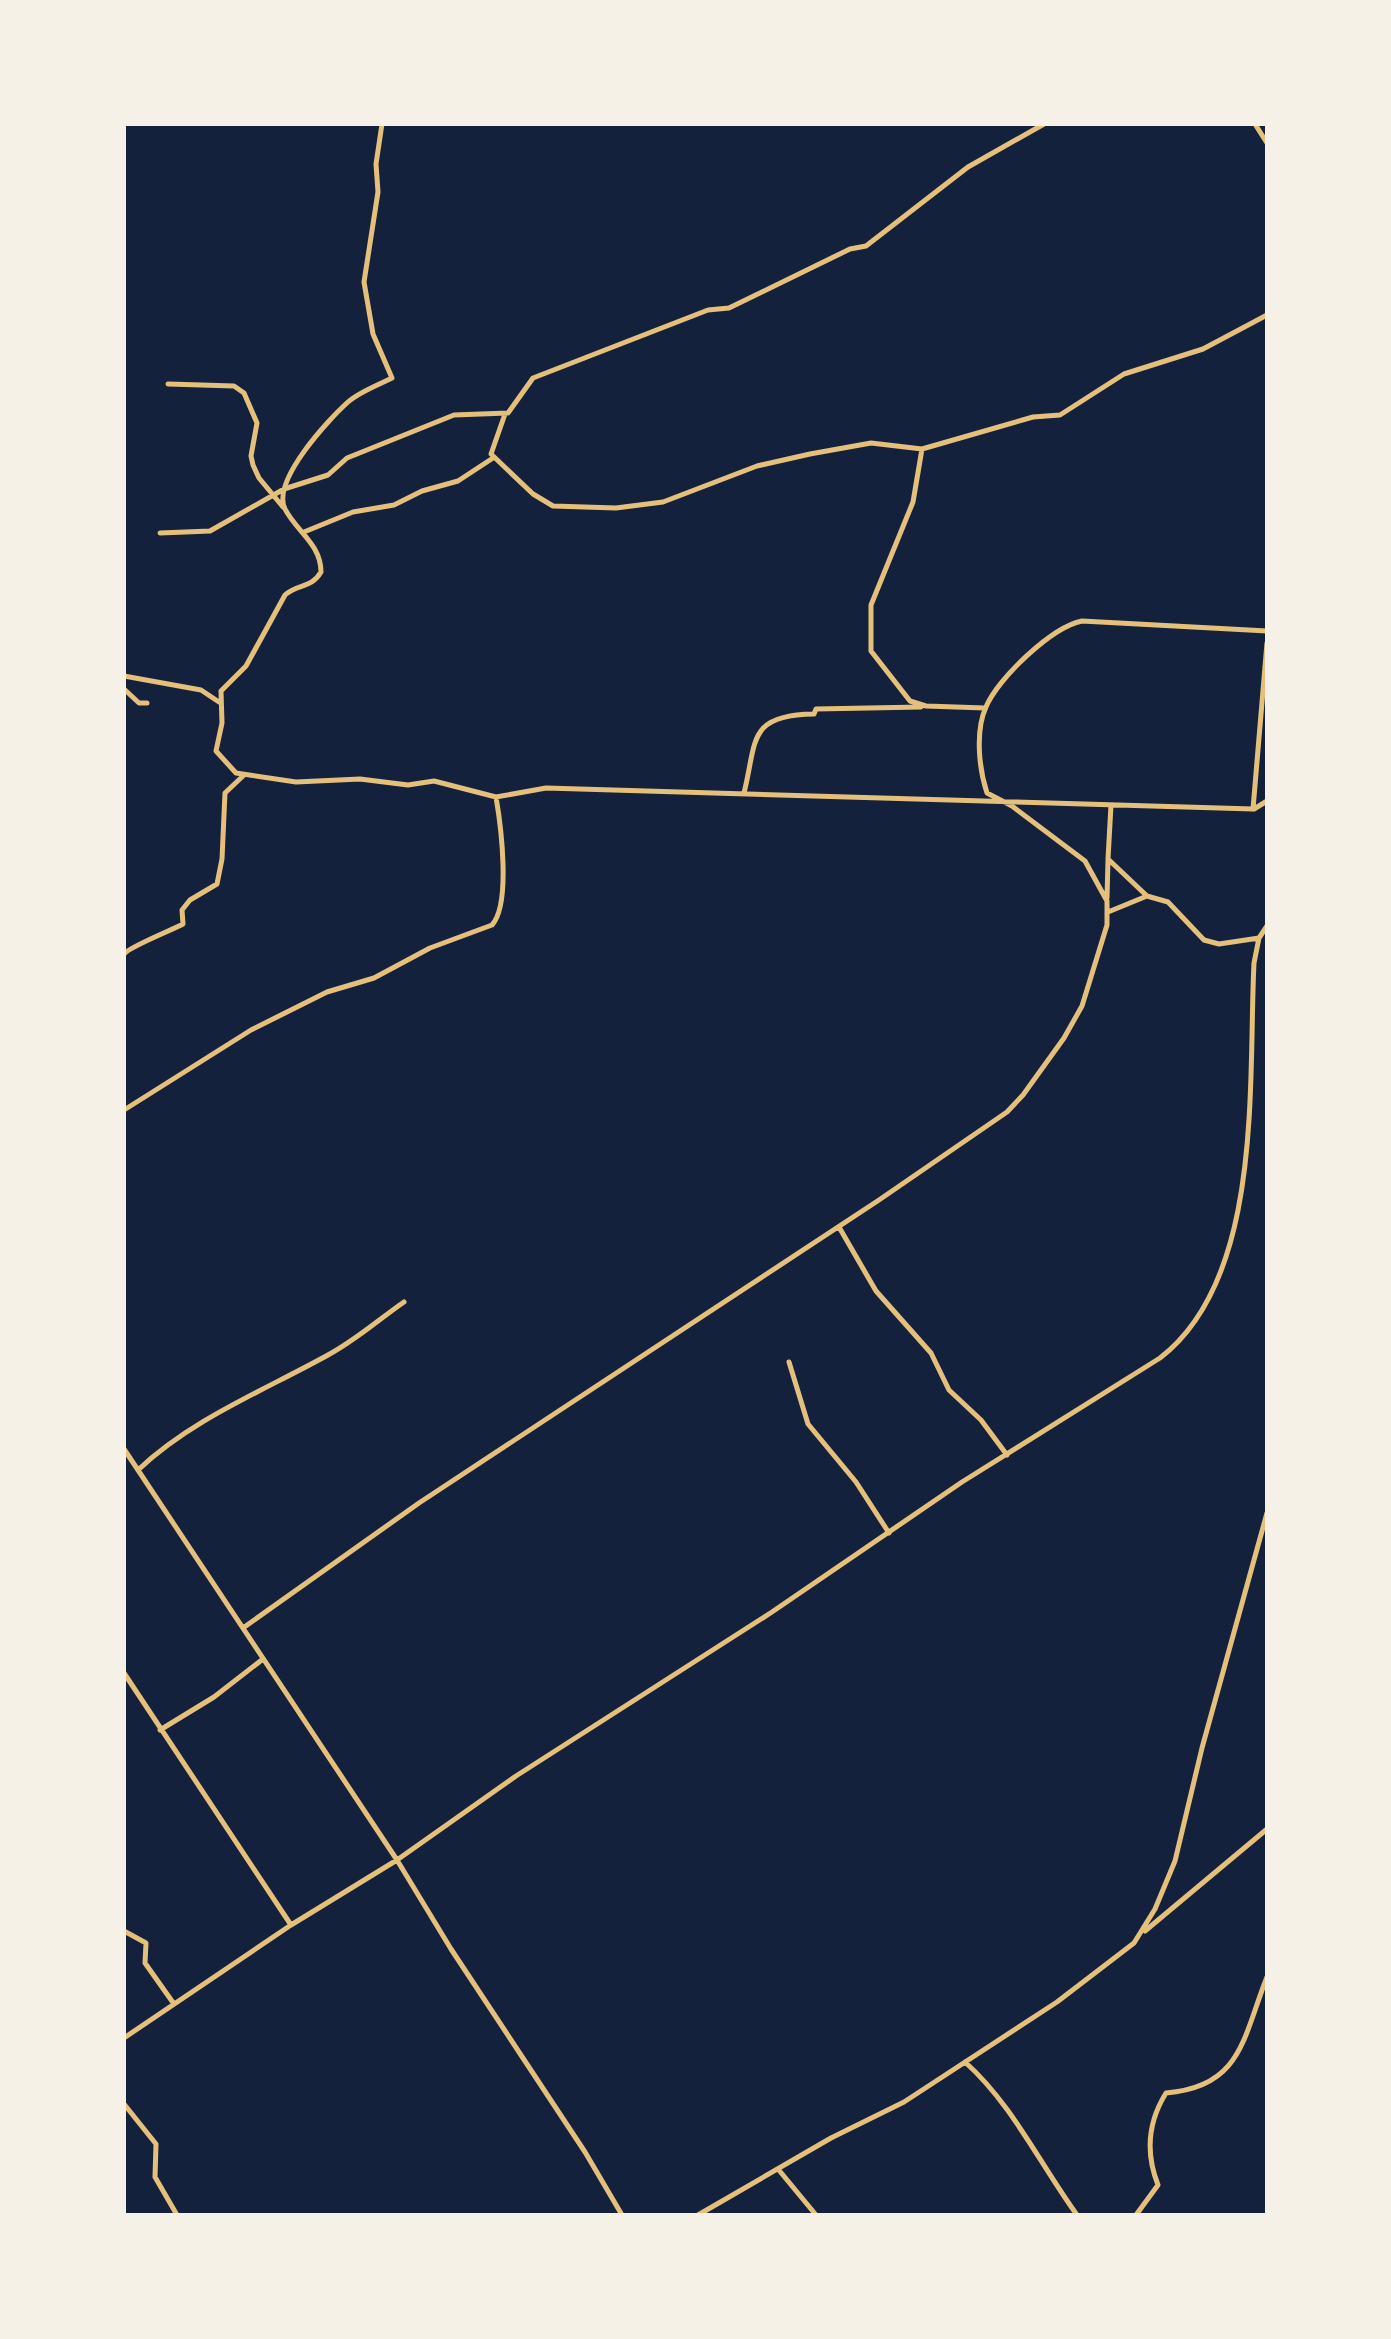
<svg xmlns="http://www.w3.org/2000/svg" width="1391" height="2339" font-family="Montserrat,sans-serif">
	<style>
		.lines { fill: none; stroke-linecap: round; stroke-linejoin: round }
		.minor { stroke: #e5c07b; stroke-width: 5 }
	</style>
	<rect width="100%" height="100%" fill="#14213d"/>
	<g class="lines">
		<path class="minor" d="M382,124L376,164L378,192L364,282L373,334L392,378C378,385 359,392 348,402C329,419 271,481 285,509C296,531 321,544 321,572C311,589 298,583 285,595L246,666L221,691L222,723L216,751L236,773L296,782L360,779L408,785L434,781L496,797L546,788L1253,809L1267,643
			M1255,124L1267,143
			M168,384L234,386L244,393L257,423L251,456L253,465L259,478L283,507
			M505,414L491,454L533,494L553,506L616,508L663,502L757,466L810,454L871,443L922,449L1033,417L1060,415L1124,374L1203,349L1267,315
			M922,449L913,502L871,605V651L910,701L926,706L985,708
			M304,532L353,512L394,505L422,491L458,481L493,458
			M160,533L210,531L284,489L328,475L347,458L454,415L508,413L533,378L708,310L729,308L850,249L866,246L968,167L1044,124
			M124,676L201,690L219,702
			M124,689L139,703H147
			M744,793C757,741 747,715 814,714L816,709L921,707
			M1111,805L1108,859L1147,896L1168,902L1204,940L1219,944L1259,938
			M1254,809L1267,801
			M1107,898L1108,860
			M1108,912L1147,896
			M124,954C129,947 170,931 183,924L182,910L190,900L217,884L222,859L225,793L244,775
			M124,1110L251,1030L327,992L374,978L430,948L492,925C511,904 501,826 496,797
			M839,1227L876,1291L931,1353L949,1390L981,1420L1007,1455
			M789,1362L808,1424L856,1482L889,1533
			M124,1449L397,1860L451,1949L585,2152L622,2215
			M138,1470C192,1419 263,1391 328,1355C356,1340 378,1320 404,1302
			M243,1628L419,1503L879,1200L1007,1112L1023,1095L1064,1038L1082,1006L1107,925V901L1085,861L1012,806L987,793C979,769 975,731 986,707C998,678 1052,627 1082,621L1267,631
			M124,1673L291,1925
			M160,1730L214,1697L263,1659
			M124,1931L146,1943L145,1963L174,2004
			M1145,1931L1267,1829
			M124,2038L291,1925L397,1860L516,1776L772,1612L962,1482L1160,1358C1264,1278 1248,1082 1254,963L1259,938L1267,926
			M965,2062C1012,2104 1040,2164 1077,2215
			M124,2104L156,2144L155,2177L177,2215
			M778,2169L816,2215
			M698,2215L831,2138L904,2102L1057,2002L1134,1943L1155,1909L1175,1861L1202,1748L1267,1513
			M1136,2215L1158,2185C1145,2152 1148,2122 1166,2093C1242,2087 1243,2037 1267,1977"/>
	</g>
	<rect width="1391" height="2339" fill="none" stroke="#f6f1e7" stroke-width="252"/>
</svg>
